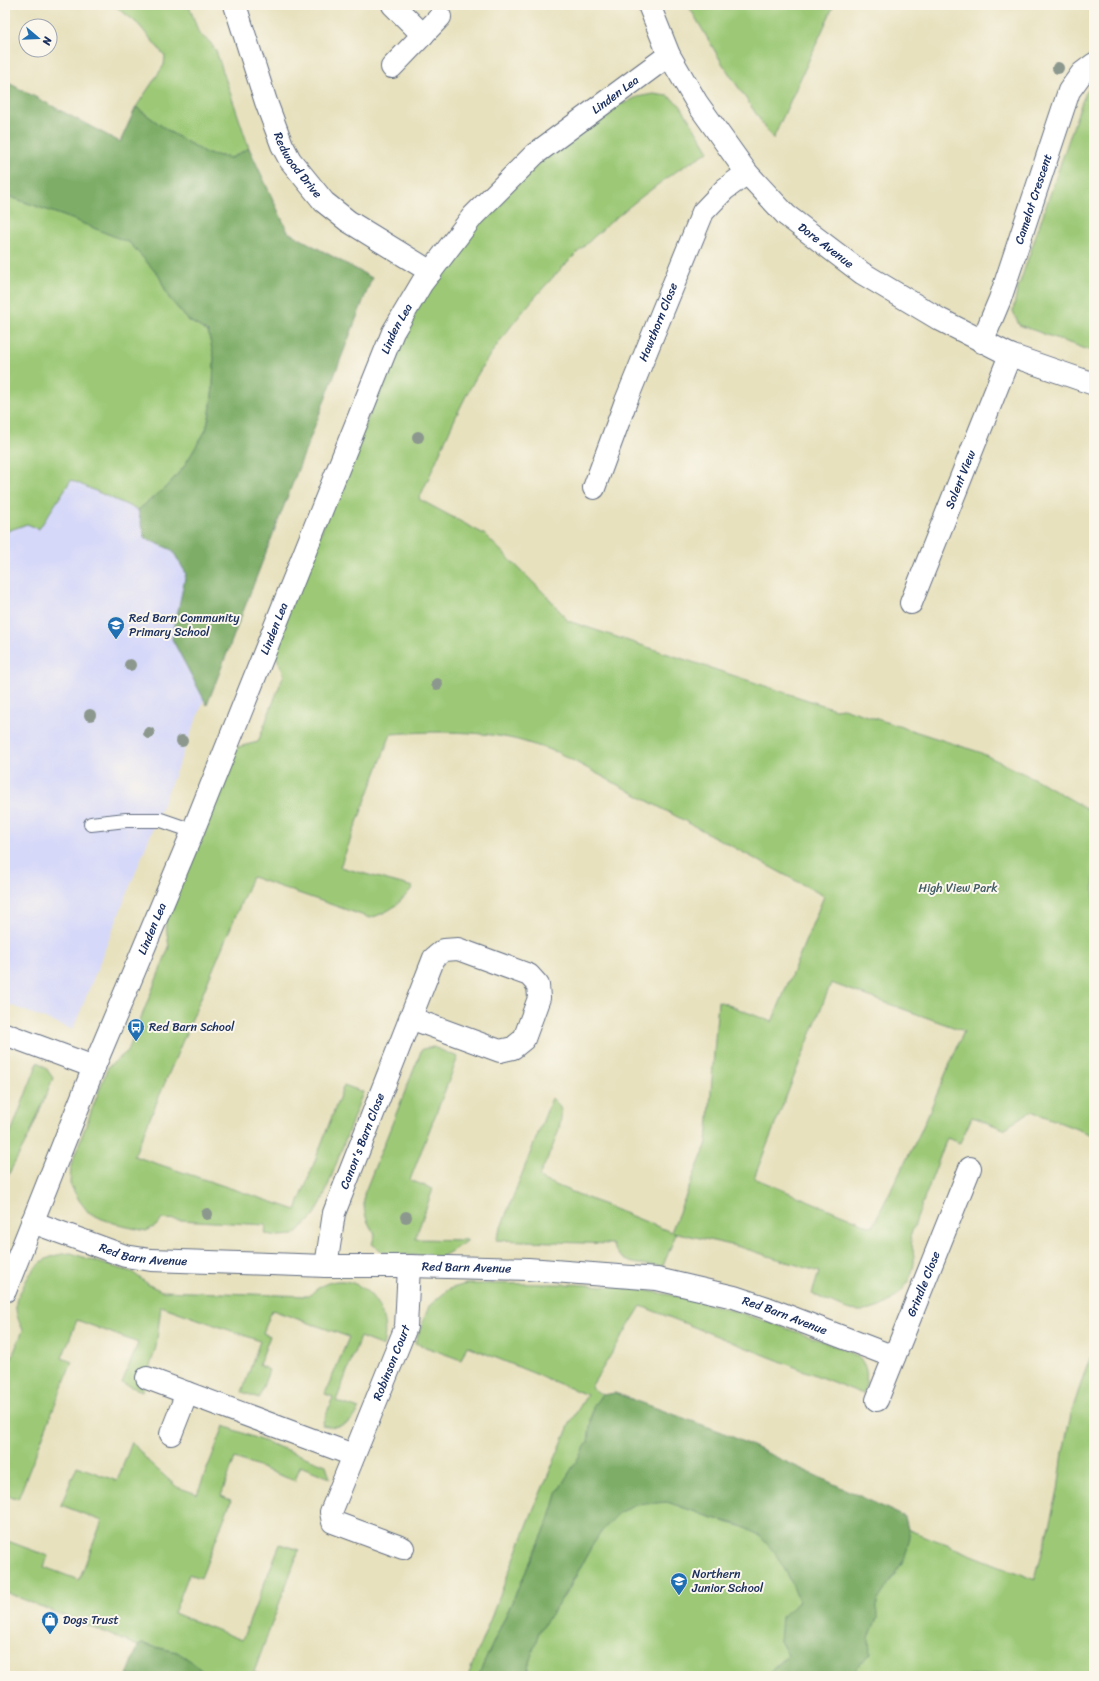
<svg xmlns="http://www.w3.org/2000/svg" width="1099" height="1681" font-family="Sriracha,sans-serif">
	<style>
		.built { fill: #d6d8f9 }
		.green { fill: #9dc977; stroke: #5c7c6a; fill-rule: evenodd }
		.forest { fill: #7ead68; stroke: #4c6e63 }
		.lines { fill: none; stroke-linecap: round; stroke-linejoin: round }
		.service-casing { stroke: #626d80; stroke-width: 16 }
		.minor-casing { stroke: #626d80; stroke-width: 24 }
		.service { stroke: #fff; stroke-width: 14 }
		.minor { stroke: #fff; stroke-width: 22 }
		.tree { fill: #8c988e }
		.labels { text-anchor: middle; stroke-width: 4; stroke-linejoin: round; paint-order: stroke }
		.street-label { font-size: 12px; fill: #1b2f5e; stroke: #fbf7ec }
		.poi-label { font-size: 12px; fill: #1b2f5e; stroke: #fbf7ec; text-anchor: start }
		.park-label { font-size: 12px; fill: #425d66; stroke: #fbf7ec }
	</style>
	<rect width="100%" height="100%" fill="#fbf7ec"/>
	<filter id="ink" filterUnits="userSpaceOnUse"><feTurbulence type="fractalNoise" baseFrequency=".025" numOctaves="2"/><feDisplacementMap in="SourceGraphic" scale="8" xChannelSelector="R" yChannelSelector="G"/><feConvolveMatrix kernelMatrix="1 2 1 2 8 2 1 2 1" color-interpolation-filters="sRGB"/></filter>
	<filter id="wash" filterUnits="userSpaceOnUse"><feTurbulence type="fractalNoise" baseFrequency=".012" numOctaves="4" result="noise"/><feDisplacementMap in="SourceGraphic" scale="16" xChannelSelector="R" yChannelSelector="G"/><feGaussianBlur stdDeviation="0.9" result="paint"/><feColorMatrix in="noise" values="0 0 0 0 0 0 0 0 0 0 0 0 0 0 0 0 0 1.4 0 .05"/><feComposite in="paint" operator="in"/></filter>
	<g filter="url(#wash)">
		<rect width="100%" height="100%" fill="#e7e1be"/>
		<path class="built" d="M5,81L372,278L73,1030L5,1003Z"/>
		<path class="green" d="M114,5H189L199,34L210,42L216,51L249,148L231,158L206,153L170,132L136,107L164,65L165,56L138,24Z
			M688,5H834L773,139L722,63Z
			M1094,83V352L1019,325L1013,311L1017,291L1080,107L1085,94Z
			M653,94L668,96L680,105L709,151C691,162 672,173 656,186C592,233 530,295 486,361C459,402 440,455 419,499L484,534L549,598L568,621L835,709L843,708L979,752L1037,780L1094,813V1136L1031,1111L1004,1129L972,1117L960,1143L947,1138L910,1237C912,1247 916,1258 913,1268C907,1294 879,1316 851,1310C838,1307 824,1299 812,1294L819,1272L740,1247L673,1232L676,1234L663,1266C641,1264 622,1267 612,1244L496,1240L552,1098C556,1102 560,1105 561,1111C563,1130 546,1160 539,1177L543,1180L671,1232L707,1143L718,1001L772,1022L824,896L557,752C546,749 536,745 525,742C485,730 432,731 391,734L340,867L413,887C398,905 392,911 370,918L252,877L134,1156L296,1210L344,1085L363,1092L323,1199L314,1216L294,1235L279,1236L265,1234L266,1225L162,1219L156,1226L146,1231L123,1226L102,1219L88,1212L79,1200L70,1184L71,1165L108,1067L128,1051L169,947L165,920L234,748L258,742L284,674L273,649L407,323L464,239L534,166L618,100L623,104L637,97ZM831,983L964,1031L921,1131L872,1227L754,1178Z
			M5,195L72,219L130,243L159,276L169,298L188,320L208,332L214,357L213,387L210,413L206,430L183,468L166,487L138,510L71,480L39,529L27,524L5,532Z
			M433,1047L458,1057L410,1180L433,1189L415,1239L468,1240L450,1252L441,1257L392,1254L383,1252L372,1244L375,1234C365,1221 363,1209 364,1194L422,1049Z
			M38,1062L46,1068L53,1078L29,1136L5,1181V1148Z
			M71,1253L107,1265L132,1272L149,1285L162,1291L309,1296C344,1258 395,1298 383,1346L360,1337L336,1401L359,1409C353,1425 337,1429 322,1425L333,1397L325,1394L349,1337L272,1310L263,1333L270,1336L259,1365L269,1370L259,1398L242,1392L260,1341L161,1306L156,1347L142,1391L122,1383L138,1343L77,1320L62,1358L72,1362L70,1367L18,1499L8,1495L5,1502V1374L23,1330C19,1322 15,1313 16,1303C16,1298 20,1293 22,1289C33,1265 44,1255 71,1253Z
			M466,1284C522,1284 580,1282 636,1289C694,1297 750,1315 805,1335C818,1340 852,1350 861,1360C869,1369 867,1384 863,1394L641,1306L591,1387L602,1395L593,1406L588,1442L558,1491L549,1521L478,1676H468L534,1508L571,1421L587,1395L467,1346L461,1360L415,1343L429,1306L449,1289Z
			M1094,1352V1676H804L874,1516L1035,1580L1058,1490L1063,1452L1071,1414L1086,1368Z
			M224,1426L326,1465L330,1478L300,1466L295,1481L235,1458L221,1496L231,1500L229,1506L201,1578L189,1574L174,1613L242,1640L280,1544L299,1550L254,1672L264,1676H208L177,1652L142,1644L138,1646L5,1592V1540L48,1556L44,1567L79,1580L102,1521L61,1505L77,1466L117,1481L132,1442L149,1462L177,1487L197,1494Z
			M667,1502C683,1507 700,1514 716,1519C730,1524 747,1526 759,1535C779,1551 790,1578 799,1601L780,1641L788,1655L766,1676H527C529,1662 532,1645 539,1632C546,1616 560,1603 569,1589C583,1564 596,1530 619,1512C632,1502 651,1503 667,1502Z"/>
		<path class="forest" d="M5,81L120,142L136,107L170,132L206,153L231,158L249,148L288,232L372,278L207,705L172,639L186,573L172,550L145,538L138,510L166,487L183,468L206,430L210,413L213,387L214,357L208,332L188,320L169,298L159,276L130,243L72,219L5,195Z
			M615,1393L722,1432L905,1517L910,1537L905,1558L877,1602V1618L869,1638L870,1653L855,1671V1676H766L788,1655L780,1641L782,1617L799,1601L789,1577L775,1553L759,1535L739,1525L716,1519L667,1502L636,1505L620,1512L602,1531L592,1546L568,1589L539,1632L529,1663L527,1676H478L549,1521L558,1491L588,1442L593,1406L602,1395Z
			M142,1644L177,1652L191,1661L208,1676H127L138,1646Z"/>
	</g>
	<g filter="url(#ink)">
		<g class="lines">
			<g class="service-casing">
				<path id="service" d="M91,824L126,820H161L193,831"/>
			</g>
			<g class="minor-casing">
				<g id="minor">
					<path id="s1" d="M235,5L266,102L282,145L290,160L324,202L348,221L431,272"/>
					<path d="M393,5L423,35"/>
					<path id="s2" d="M649,5L669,55L697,103L747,173L786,215L862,273L939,319L1010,355L1094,384"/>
					<path d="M392,67L440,17"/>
					<path id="s3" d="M982,342L1000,299L1069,91L1082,73L1094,64"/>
					<path id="s4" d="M594,488L626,401L703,212L725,189L747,173"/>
					<path id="s5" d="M911,603L1010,355"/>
					<path d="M5,1034L94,1067"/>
					<path id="s6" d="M32,1222L125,1256L151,1260L326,1266H409L528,1269L657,1279L734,1297L767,1308L894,1357"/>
					<path id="s7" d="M326,1266L334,1213L434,958L444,950L458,949L529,975L538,985L539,998L524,1039L513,1048L500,1051L410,1018"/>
					<path id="s8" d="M5,1291L94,1067L193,831L393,332L422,283L473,216L535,154L669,55"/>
					<path d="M147,1378L353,1455"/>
					<path id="s9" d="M877,1400L970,1168"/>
					<path d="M171,1434L187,1393"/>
					<path id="s10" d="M403,1548L333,1522L331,1512L406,1327L409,1266"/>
				</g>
			</g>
			<use href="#service" class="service"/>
			<use href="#minor" class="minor"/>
		</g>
		<g class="tree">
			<circle cx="1058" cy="68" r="6"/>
			<circle cx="418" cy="437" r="6"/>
			<circle cx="130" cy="665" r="6"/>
			<circle cx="437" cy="684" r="6"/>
			<circle cx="90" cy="715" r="6"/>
			<circle cx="149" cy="733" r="6"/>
			<circle cx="182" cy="741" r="6"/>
			<circle cx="207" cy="1214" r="6"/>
			<circle cx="406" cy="1217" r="6"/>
		</g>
	</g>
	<defs>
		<g id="school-pin" transform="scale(0.9)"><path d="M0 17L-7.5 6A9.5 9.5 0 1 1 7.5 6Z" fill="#1f6fb2" stroke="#fbf7ec"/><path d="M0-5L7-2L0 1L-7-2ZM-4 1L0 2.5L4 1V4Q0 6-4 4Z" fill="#fff"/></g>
		<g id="bus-pin" transform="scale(0.9)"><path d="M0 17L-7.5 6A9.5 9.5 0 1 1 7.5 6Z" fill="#1f6fb2" stroke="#fbf7ec"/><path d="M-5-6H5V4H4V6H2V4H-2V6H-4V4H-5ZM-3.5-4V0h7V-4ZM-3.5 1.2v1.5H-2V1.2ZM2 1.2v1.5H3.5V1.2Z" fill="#fff"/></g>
		<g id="shop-pin" transform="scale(0.9)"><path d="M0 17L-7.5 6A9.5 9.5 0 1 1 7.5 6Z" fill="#1f6fb2" stroke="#fbf7ec"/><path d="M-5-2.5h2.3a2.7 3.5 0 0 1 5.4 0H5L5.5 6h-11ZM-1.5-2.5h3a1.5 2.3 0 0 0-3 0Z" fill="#fff"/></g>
	</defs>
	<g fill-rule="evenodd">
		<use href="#school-pin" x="116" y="625"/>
		<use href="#bus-pin" x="136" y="1027"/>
		<use href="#school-pin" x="679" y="1581"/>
		<use href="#shop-pin" x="50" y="1620"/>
	</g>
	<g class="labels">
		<g class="street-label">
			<text dy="4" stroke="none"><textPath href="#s8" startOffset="1363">Linden Lea</textPath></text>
			<text dy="4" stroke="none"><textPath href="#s1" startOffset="173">Redwood Drive</textPath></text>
			<text dy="4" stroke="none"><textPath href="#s3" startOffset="152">Camelot Crescent</textPath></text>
			<text dy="4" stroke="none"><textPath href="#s2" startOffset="303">Dore Avenue</textPath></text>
			<text dy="4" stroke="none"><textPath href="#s4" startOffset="178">Hawthorn Close</textPath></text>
			<text dy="4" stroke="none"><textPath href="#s8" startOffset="1039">Linden Lea</textPath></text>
			<text dy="4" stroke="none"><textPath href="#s5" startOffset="133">Solent View</textPath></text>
			<text dy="4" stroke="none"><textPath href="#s8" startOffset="715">Linden Lea</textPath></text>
			<text dy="4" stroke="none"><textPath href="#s8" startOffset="391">Linden Lea</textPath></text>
			<text dy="4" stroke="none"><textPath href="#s7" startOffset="131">Canon's Barn Close</textPath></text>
			<text dy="4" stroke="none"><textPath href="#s6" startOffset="117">Red Barn Avenue</textPath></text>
			<text dy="4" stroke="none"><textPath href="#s6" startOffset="441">Red Barn Avenue</textPath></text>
			<text dy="4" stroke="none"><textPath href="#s9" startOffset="125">Grindle Close</textPath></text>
			<text dy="4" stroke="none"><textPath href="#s6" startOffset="765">Red Barn Avenue</textPath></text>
			<text dy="4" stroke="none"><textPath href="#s10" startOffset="246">Robinson Court</textPath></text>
		</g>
		<g class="poi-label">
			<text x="129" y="622">Red Barn Community<tspan x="129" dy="14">Primary School</tspan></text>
			<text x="149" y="1031">Red Barn School</text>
			<text x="692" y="1578">Northern<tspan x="692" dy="14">Junior School</tspan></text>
			<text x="63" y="1624">Dogs Trust</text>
		</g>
		<g class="park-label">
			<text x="958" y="892">High View Park</text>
		</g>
	</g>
	<rect width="1099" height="1681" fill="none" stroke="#fbf7ec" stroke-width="20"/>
	<g transform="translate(38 38) rotate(109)"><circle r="19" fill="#fbf7ec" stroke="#a1a7b3"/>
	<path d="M0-3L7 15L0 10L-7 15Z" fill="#1f6fb2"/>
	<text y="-6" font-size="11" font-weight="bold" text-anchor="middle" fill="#1b2f5e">N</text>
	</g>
</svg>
